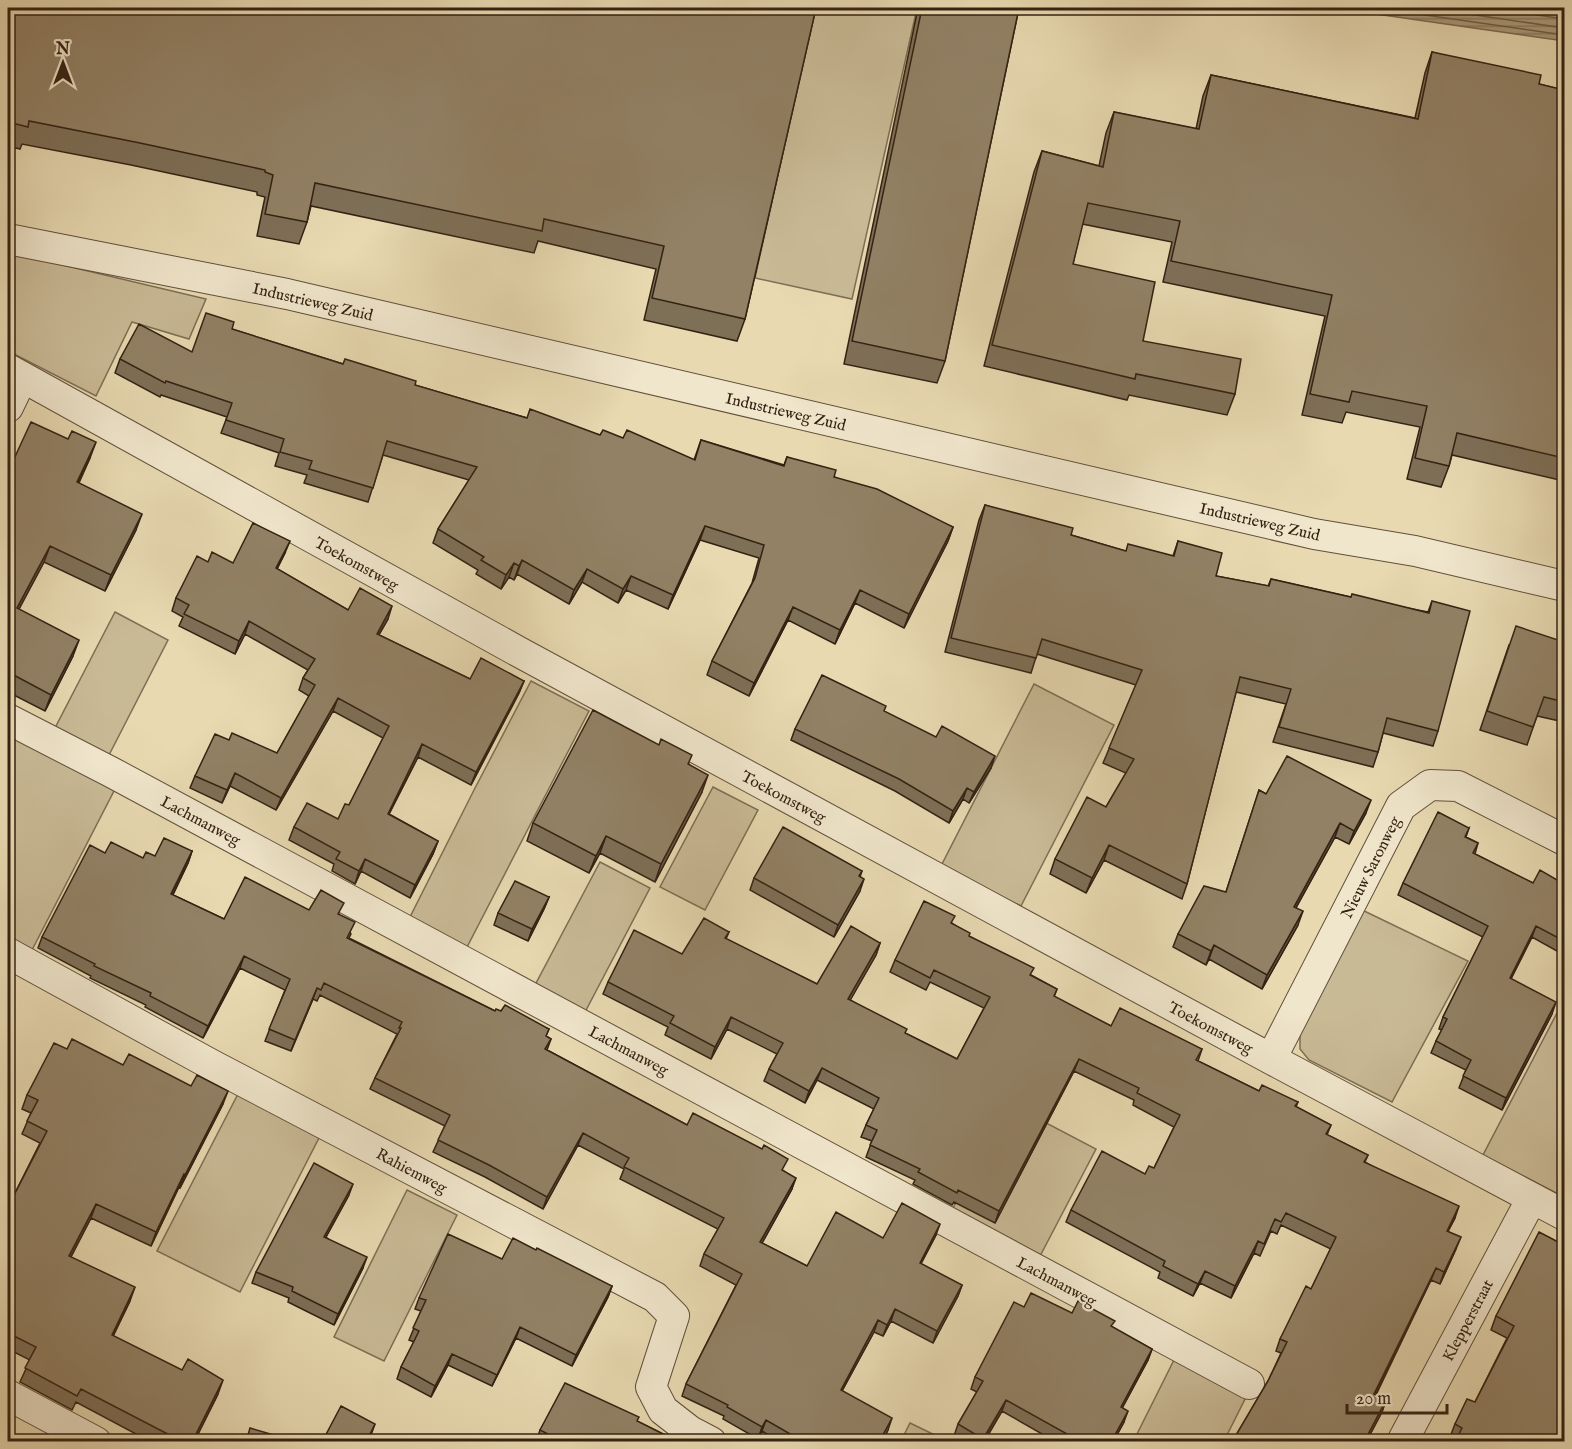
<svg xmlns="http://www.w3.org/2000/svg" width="1572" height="1449" font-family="'IM FELL English',serif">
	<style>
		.green { fill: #c9ba96; stroke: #7e6e54; stroke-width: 1.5 }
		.water { fill: url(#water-rules); stroke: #7b6b51; stroke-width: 1.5 }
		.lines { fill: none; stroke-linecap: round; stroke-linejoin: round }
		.shore { stroke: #705e47; stroke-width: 1.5 }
		.street-casing { stroke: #61503a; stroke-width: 32 }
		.street { stroke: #f0e6cc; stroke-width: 30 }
		.wall { fill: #7e6f57; stroke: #342213; stroke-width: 1.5 }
		.shaded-wall { fill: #665a47; stroke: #342213; stroke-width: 1.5 }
		.building { fill: #928165; stroke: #342213; stroke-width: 1.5 }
		.labels { text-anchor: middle; stroke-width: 4.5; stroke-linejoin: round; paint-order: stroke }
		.street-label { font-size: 16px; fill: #342213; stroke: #f0e6cc }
	</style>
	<defs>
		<pattern id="water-rules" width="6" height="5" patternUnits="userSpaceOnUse" patternTransform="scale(1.5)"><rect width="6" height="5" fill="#ab9b7b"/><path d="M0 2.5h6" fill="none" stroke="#8c7e64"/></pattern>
	</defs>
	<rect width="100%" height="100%" fill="#e8d9b1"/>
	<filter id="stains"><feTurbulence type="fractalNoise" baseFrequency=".00333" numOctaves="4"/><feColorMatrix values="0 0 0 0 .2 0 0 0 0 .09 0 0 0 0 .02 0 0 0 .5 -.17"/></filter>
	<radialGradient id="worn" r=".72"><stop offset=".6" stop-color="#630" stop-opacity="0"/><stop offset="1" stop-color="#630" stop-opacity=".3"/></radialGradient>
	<path class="green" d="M815,8H917L852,299L755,278Z
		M8,252L206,299L189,339L132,322L96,396L8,351Z
		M115,612L168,640L109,755L55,728Z
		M531,681L589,711L466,949L409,919L474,790Z
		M1034,684L1114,725L1021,906L941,866Z
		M8,735L115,789L32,950L8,937Z
		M713,787L758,810L705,910L660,887Z
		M600,862L650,888L584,1014L534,987Z
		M1358,908L1468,961L1392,1102L1309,1060L1300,1049V1032Z
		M1558,1011L1564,1015V1197L1483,1155Z
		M239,1092L321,1134L240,1292L157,1251Z
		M1008,1103L1096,1149L1039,1258L951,1212Z
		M407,1190L457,1215L384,1361L334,1337Z
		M1175,1358L1247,1395L1224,1441L1133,1442Z
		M910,1423L947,1441H901Z"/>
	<path class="water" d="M1334,8H1564V41Z"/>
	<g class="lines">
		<path class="shore" d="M1376,8L1564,35
			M1428,8L1564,28
			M1490,8L1564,19"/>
		<g class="street-casing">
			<path id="street" d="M8,239L287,294L1314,534L1415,551L1564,586
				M8,369L519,652L1271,1059L1564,1215
				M8,407L22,378
				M8,719L111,772L1249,1384
				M8,953L212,1065L655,1297L674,1316L651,1387L663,1410L690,1431L711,1442
				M1271,1059L1401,806L1430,785L1458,786L1564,840
				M8,1395L96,1442
				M1402,1442L1532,1198"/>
		</g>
		<use href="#street" class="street"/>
	</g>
	<path class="wall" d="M8,8L387,10L388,8H816L745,319L737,341L644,320L656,269L538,241L534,253L311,206L307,222L299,244L257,236L265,197L257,195V192L131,165L22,144L20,149L8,146Z
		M918,8H1019L945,361L937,383L844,364Z
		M1432,52L1539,84L1564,90V481L1452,455L1449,466L1441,487L1407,479L1420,427L1346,412L1342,423L1302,415L1325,316L1163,282L1172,242L1082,224L1073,264L1143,341L1235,394L1227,415L1129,395L1127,400L984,366L1034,172L1042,151L1099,166L1106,133L1114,112L1196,129L1203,96L1211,75L1415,118L1425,73Z
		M232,329L343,364L527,418L600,435L623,438L694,460L701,440L784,465L787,457L953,527L948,541L904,628L855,603L835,644L788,620L749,696L707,675L712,661L752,583L759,558L700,540L668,609L626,590L618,603L582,582L569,604L517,574L514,580L509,577L501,589L476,574L478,570L433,543L438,529L469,480L383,455L368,502L304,483L307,475L275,466L279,453L221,433L227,417L161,395L160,397L115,373L120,359L192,352Z
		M90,458L79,483L136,530L105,591L44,562L19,609L73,656L45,711L8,692V472Z
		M1564,489V509L1560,508Z
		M985,505L1071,535L1125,551L1173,556L1178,541L1216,576L1268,586L1271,579L1350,597L1428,612L1432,601L1438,731L1433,746L1383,733L1378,752L1373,767L1273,742L1286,704L1236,692L1187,884L1182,899L1104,860L1086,893L1050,874L1055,859L1106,807L1126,773L1103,763L1136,685L1037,654L1031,673L945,652L979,520Z
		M285,553L277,569L348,610L388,619L379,635L470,679L524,681L519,693L471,785L418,757L389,814L438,841L433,854L410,898L361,871L355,884L332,871L334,864L289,840L294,827L338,819L349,805L383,738L333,711L276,810L230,786L222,803L190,788L195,776L229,740L277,753L309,696L299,690L303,678L308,670L245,634L235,654L179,626L183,617L172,611L176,598L208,562L233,563Z
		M1564,642V722L1537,716L1527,745L1480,730L1509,645Z
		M884,712L991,768L969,803L963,799L949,823L895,791L791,740L795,729Z
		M689,764L702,792L655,882L600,853L589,873L527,841L533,823Z
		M1259,790L1266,794L1366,813L1349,844L1335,837L1296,908L1298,925L1262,989L1209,959L1206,965L1173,947L1178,934L1226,892Z
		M1469,828L1466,837L1478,843L1475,854L1533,883L1564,884V955L1532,937L1511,979L1552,1014L1502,1110L1459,1088L1466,1070L1431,1053L1436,1041L1442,1030L1439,1029L1443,1017L1483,937L1398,895L1403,883Z
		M192,851L188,863L173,895L224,919L309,910L339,914L351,934L349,938L495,1011H501L549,1029L546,1036L551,1039L547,1050L687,1125L784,1171L792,1189L762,1243L807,1266L883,1238L936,1235L921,1264L962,1285L958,1296L933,1343L891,1321L883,1336L874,1332L842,1391L888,1430L882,1442H779L762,1431L758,1439L723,1419L724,1416L682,1396L686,1384L736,1285L700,1266L704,1254L718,1229L620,1179L624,1169L578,1145L543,1209L485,1177L433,1152L445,1126L370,1089L375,1078L397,1034L320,995L317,1001L313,999L291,1051L265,1041L285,990L240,968L203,1038L145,1007L146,1005L90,978L91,976L38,948L42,937L105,853L143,858Z
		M862,871L860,877V891L834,937L750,890L754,878Z
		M549,897L544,909L528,941L494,925L498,913Z
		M952,923L969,936L1031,975L1057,989L1054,997L1111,1026L1202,1049L1198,1061L1259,1091L1298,1102L1296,1107L1331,1125L1327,1135L1368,1155L1365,1162L1455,1218L1448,1231L1456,1249L1440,1284L1431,1280L1376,1395L1386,1400L1382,1412L1366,1442H1232L1268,1381L1281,1353L1276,1351L1280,1339L1311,1289L1331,1249L1281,1225L1277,1234L1271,1231L1260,1256L1254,1253L1231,1298L1200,1283L1193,1296L1158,1278L1160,1272L1066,1222L1071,1210L1145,1174L1154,1168L1174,1127L1133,1105L1134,1100L1074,1071L995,1223L954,1202L952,1205L913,1184L915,1180L866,1157L872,1141L861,1137L866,1125L874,1109L817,1080L805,1103L764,1081L769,1069L777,1054L727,1029L711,1059L665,1035L668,1027L603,994L608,982L682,954L729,932L726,939L817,984L880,943L876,955L850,1000L905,1033L957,1059L984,1008L930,982L926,990L890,972L895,960Z
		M67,1049L123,1065L223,1104L180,1188L179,1187L151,1246L91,1218L71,1257L130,1301L113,1336L218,1394L194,1442H151L76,1402L72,1410L20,1382L30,1360L8,1349V1207L40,1143L22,1134L31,1113L22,1109L27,1095Z
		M349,1195L326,1237L363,1268L334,1325L288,1302L289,1298L252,1283L256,1272Z
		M1564,1245L1456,1440L1450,1437L1455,1424L1475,1402L1507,1338L1491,1330L1496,1316Z
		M502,1259L612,1286L608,1297L572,1366L516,1338L492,1386L448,1365L431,1397L397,1379L401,1367L414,1342L409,1340L421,1311L415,1309L419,1298Z
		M1024,1307L1072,1313L1112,1327L1152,1349L1148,1360L1122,1408L1124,1422L1113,1442H1056L1002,1411L984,1442H964L954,1436L958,1424L977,1392L971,1389L975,1377Z
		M637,1421L679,1442H536L540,1430Z"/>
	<path class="shaded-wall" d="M96,442L90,458L71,498L77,482Z
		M142,514L136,530L105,591L111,575Z
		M705,526L700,540L668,609L673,595Z
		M953,527L948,541L904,628L909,614Z
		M290,541L285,553L271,581L276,568Z
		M50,546L44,562L11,624L17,608Z
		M522,560L517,574L514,580L519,566Z
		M514,563L509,577L501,589L506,575Z
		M587,569L582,582L569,604L574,590Z
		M631,576L626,590L618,603L623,589Z
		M860,590L855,603L835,644L840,630Z
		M392,606L388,619L372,646L377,634Z
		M793,607L788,620L749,696L754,683Z
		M249,621L245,634L235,654L239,641Z
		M79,640L73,656L45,711L51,695Z
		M524,681L519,693L471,785L476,772Z
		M338,698L333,711L276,810L281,798Z
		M422,744L418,757L383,826L388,814Z
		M995,756L991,768L969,803L974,792Z
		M235,773L230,786L222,803L227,790Z
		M708,775L702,792L655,882L661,864Z
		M967,788L963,799L949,823L953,811Z
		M1371,800L1366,813L1349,844L1354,831Z
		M1340,823L1335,837L1289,920L1294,907Z
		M606,836L600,853L589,873L596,856Z
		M438,841L433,854L410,898L415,885Z
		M1109,845L1104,860L1086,893L1092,878Z
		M192,851L188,863L167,906L171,894Z
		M365,859L361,871L355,884L359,871Z
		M864,879L860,891L834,937L838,925Z
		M549,897L544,909L528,941L532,929Z
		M1303,911L1298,925L1262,989L1267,975Z
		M1536,926L1532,937L1505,990L1510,978Z
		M880,943L876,955L844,1011L848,999Z
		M1214,945L1209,959L1206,965L1211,951Z
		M244,956L240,968L203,1038L208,1026Z
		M317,988L313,999L291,1051L295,1040Z
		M1556,1002L1552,1014L1502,1110L1506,1098Z
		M731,1017L727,1029L711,1059L715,1047Z
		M1079,1059L1074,1071L995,1223L999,1211Z
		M822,1068L817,1080L805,1103L809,1091Z
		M228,1091L223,1104L180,1188L185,1175Z
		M583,1133L578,1145L543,1209L547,1197Z
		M184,1174L179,1187L151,1246L156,1232Z
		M796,1178L792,1189L756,1254L760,1242Z
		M353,1184L349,1195L320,1248L324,1237Z
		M96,1204L91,1218L64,1270L69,1256Z
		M1459,1206L1455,1218L1442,1243L1447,1231Z
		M940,1224L936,1235L915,1274L920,1263Z
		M1461,1237L1456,1249L1440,1284L1444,1272Z
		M1258,1241L1254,1253L1231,1298L1235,1286Z
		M367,1257L363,1268L334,1325L338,1314Z
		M1436,1268L1431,1280L1370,1406L1374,1394Z
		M1205,1271L1200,1283L1193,1296L1198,1284Z
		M962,1285L958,1296L933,1343L937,1331Z
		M612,1286L608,1297L572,1366L576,1355Z
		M135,1287L130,1301L107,1349L112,1335Z
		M895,1309L891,1321L883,1336L887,1325Z
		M878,1320L874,1332L836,1402L841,1390Z
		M520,1327L516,1338L492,1386L497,1375Z
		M1152,1349L1148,1360L1117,1418L1121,1407Z
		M452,1354L448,1365L431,1397L435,1386Z
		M223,1380L218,1394L194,1442H192Z
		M1006,1400L1002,1411L984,1442H982Z
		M1386,1400L1382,1412L1366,1442H1364Z
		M1128,1411L1124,1422L1113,1442H1111Z
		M892,1418L888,1430L882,1442H879Z
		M766,1420L762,1431L758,1439L762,1427Z
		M375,1424L371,1435L368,1442H366Z"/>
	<path class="building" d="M8,8H375L390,10L391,8H816L745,319L652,298L664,246L544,219L542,231L315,183L307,222L265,214L273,175L265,172V170L140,143L29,121L28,127L8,122Z
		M922,8H1019L945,361L852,341Z
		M1432,52L1541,75L1539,84L1564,90V458L1457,433L1449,466L1415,458L1427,406L1352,391L1349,402L1310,394L1332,295L1171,261L1180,221L1088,203L1073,264L1155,282L1143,341L1241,359L1235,394L1136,374L1135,379L992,345L1042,151L1103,167L1114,112L1199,129L1211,75L1418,119Z
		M206,313L234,322L232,329L343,364L345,359L416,381L415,385L527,418L530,409L600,435L603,430L623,438L627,430L695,460L701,440L784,466L787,457L836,470L834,477L877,489L953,527L909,614L860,590L840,630L793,607L754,683L712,661L755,578L764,545L705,526L673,595L631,576L623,589L587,569L574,590L522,560L519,566L514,563L506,575L481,560L484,557L438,529L477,467L387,441L373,488L309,469L312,461L280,452L284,439L226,420L232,403L166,381L165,383L120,359L139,324L192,352Z
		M31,422L68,439L72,431L96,442L77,482L142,514L111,575L50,546L17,608L79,640L51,695L8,672V472Z
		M985,505L1073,528L1071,535L1126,551L1128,544L1174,556L1178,541L1222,553L1216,576L1269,586L1271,579L1351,597L1352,594L1429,613L1432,601L1470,611L1438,731L1387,718L1378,752L1279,727L1291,689L1240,677L1187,884L1109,845L1092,878L1055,859L1087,797L1106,807L1134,759L1109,748L1142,670L1042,639L1036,658L951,638Z
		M253,523L290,541L276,568L348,610L360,588L392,606L377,634L470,679L481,658L524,681L476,772L422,744L388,814L438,841L415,885L365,859L359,871L336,859L340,852L294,827L307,803L338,819L345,804L349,805L389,726L338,698L281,798L235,773L227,790L195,776L215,734L229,740L232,733L277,753L315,685L303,678L315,659L249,621L239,641L184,614L189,605L176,598L197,556L208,562L212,552L233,563Z
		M1516,626L1564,642V702L1544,697L1533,727L1487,711Z
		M822,675L886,706L884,711L936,737L942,726L995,756L974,792L967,788L953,811L899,779L795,729Z
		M593,710L659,745L661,739L692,755L688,764L708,775L661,864L606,836L596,856L533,823Z
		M1287,756L1371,800L1354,831L1340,823L1294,907L1303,911L1267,975L1214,945L1211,951L1178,934L1204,886L1226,892L1259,790L1266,794Z
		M1438,812L1469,828L1465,837L1478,843L1473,853L1533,883L1540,870L1564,884V941L1536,926L1510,978L1556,1002L1506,1098L1463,1076L1471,1060L1436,1041L1447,1019L1443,1017L1488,926L1403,883Z
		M783,827L862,871L859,876L864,879L838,925L754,878Z
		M164,838L192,851L171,894L224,919L245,877L309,910L321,890L344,903L338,914L355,922L347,938L495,1011L496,1009L501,1011L505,1005L549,1029L546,1036L551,1039L545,1049L687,1125L693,1113L762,1149L764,1145L788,1159L782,1170L796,1178L760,1242L807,1266L836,1212L883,1238L902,1203L940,1224L920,1263L962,1285L937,1331L895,1309L887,1325L878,1320L841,1390L892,1418L879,1442H867L859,1437L856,1442H804L766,1420L762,1427L727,1407L728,1405L686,1384L742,1274L704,1254L724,1218L624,1167L629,1158L583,1133L547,1197L489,1165L438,1140L450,1115L375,1078L401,1028H399L402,1022L324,983L321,990L317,988L295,1040L269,1029L290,979L244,956L208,1026L150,996L151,993L94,966L95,964L42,937L90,845L105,853L111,842L143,858L146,852L155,856Z
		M515,881L549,897L532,929L498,913Z
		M924,901L955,916L951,923L970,933L969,936L1034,968L1030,975L1057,989L1054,996L1111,1026L1120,1008L1202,1049L1196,1060L1259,1091L1262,1085L1298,1102L1295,1106L1331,1125L1326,1134L1368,1155L1364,1162L1459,1206L1447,1231L1461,1237L1444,1272L1436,1268L1374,1394L1386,1400L1364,1442H1232L1268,1381L1287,1342L1280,1339L1306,1286L1311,1289L1336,1237L1286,1213L1281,1222L1275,1219L1264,1244L1258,1241L1235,1286L1205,1271L1198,1284L1163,1266L1165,1261L1071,1210L1102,1151L1145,1174L1149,1166L1154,1168L1180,1115L1137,1093L1139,1088L1079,1059L999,1211L958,1190L957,1193L918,1172L920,1169L870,1145L877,1130L866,1125L879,1098L822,1068L809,1091L769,1069L783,1043L731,1017L715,1047L670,1023L674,1016L608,982L634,930L682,954L704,918L729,932L725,938L817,984L851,926L880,943L848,999L907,1029L905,1033L957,1059L990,997L934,970L930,978L895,960Z
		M72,1039L123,1065L129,1054L191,1086L197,1075L228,1091L185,1175L184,1174L156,1232L96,1204L69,1256L135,1287L112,1335L182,1370L188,1359L223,1380L192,1442H183L81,1389L77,1396L25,1368L36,1347L8,1333V1207L47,1131L27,1121L38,1100L27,1095L54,1043L67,1049Z
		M314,1163L353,1184L324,1237L367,1257L338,1314L292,1291L293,1287L256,1272Z
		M1539,1232L1564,1245V1442H1455L1462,1428L1455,1424L1467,1399L1475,1402L1514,1326L1496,1316Z
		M448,1234L502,1259L513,1238L536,1250L537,1248L612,1286L576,1355L520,1327L497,1375L452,1354L435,1386L401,1367L419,1331L413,1328L426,1300L419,1298Z
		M1031,1293L1072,1313L1078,1301L1115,1321L1111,1326L1152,1349L1121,1407L1128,1411L1111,1442H1066L1069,1435L1006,1400L983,1439L958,1424L983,1381L975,1377L1014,1302L1024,1307Z
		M565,1383L639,1417L637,1421L679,1442H563L540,1430Z
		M341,1406L375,1424L366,1442H322Z
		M250,1428L298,1442H246Z
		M8,1431L27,1442H8Z
		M503,1435L516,1442H500Z"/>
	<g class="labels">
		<g class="street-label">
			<text transform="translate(313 301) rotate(13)" y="6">Industrieweg Zuid</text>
			<text transform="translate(786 411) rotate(13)" y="6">Industrieweg Zuid</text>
			<text transform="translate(1260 521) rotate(13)" y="6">Industrieweg Zuid</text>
			<text transform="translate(357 563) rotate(29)" y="6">Toekomstweg</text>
			<text transform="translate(784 796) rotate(28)" y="6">Toekomstweg</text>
			<text transform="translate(201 820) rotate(28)" y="6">Lachmanweg</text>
			<text transform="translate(1370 867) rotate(-63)" y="6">Nieuw Saronweg</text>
			<text transform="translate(1211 1027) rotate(28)" y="6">Toekomstweg</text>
			<text transform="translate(629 1050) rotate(28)" y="6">Lachmanweg</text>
			<text transform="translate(412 1170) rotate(28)" y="6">Rahiemweg</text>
			<text transform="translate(1057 1281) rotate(28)" y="6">Lachmanweg</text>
			<text transform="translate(1467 1320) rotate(-62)" y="6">Klepperstraat</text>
		</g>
	</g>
	<rect width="1572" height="1449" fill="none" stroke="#e8d9b1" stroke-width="30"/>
	<rect x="9" y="9" width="1554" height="1431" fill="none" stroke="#342213" stroke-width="3"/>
	<rect x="15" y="15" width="1542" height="1419" fill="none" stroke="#342213" stroke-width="1.5"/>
	<g transform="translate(63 63)" stroke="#f0e6cc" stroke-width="4.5" paint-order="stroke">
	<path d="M0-4.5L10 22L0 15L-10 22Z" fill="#342213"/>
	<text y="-9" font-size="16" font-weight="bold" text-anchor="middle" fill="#342213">N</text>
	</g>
	<path d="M1347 1404v9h100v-9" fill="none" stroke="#342213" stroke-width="3"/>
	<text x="1356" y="1404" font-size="18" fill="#342213" stroke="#f0e6cc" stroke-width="4.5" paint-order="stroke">20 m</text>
	<rect width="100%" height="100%" filter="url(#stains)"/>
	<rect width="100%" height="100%" fill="url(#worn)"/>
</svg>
